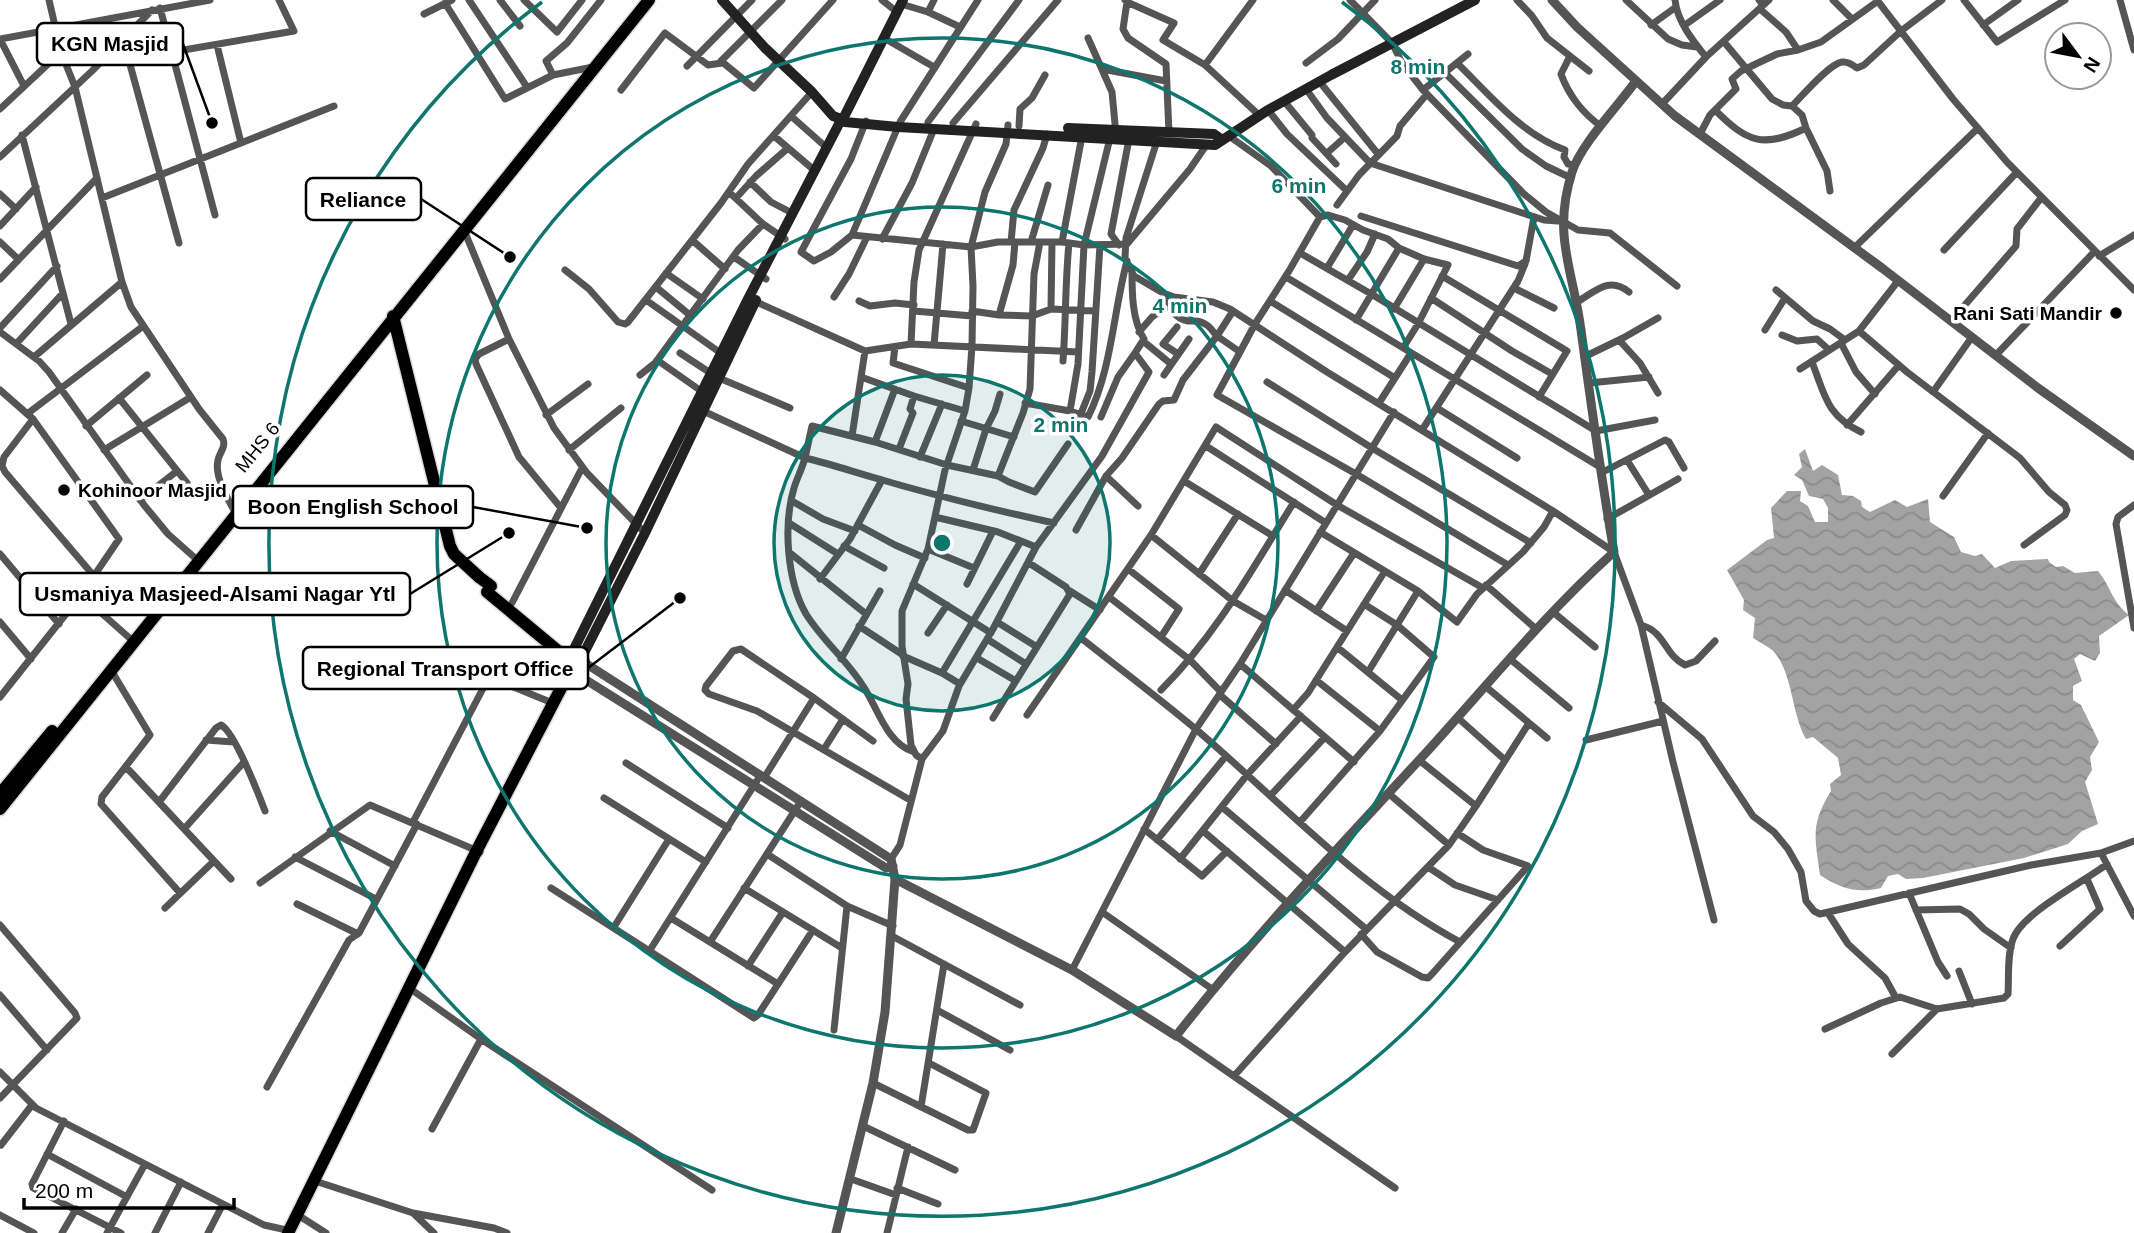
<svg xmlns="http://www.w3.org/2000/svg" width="2134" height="1233" font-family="Arial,sans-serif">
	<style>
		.water { fill: url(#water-waves) }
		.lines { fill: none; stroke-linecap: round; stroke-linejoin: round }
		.primary-casing { stroke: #dbdbdb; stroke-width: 15 }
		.trunk-casing { stroke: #dbdbdb; stroke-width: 15 }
		.minor { stroke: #555; stroke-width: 7 }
		.tertiary { stroke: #555; stroke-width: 9 }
		.secondary { stroke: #222; stroke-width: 10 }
		.primary { stroke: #000; stroke-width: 12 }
		.trunk { stroke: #000; stroke-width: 12 }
		.ring { fill: none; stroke: #0f766e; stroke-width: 3.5 }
		.poi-dot { fill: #000; stroke: #fff; stroke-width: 2.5 }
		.labels { text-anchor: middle; stroke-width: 7; stroke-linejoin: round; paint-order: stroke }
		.poi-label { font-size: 19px; font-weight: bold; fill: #000; stroke: #fff; text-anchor: end }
		.street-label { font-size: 19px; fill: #000; stroke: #fff }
		.centre { fill: #0f766e; stroke: #fff; stroke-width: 3.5 }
		.ring-label { font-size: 21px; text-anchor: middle; font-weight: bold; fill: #0f766e; stroke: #fff; stroke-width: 7; stroke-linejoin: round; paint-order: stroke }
		.leader { fill: none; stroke: #000; stroke-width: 2.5 }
		.callout-dot { fill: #000; stroke: #fff; stroke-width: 2.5 }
		.callout { fill: #fff; stroke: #000; stroke-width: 2.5 }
		.callout-label { font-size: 21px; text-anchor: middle; font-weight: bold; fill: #000 }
	</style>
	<defs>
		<pattern id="water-waves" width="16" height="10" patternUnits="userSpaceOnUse" patternTransform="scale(1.75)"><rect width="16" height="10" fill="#a3a3a3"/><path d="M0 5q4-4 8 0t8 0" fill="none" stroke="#8b8b8b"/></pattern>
	</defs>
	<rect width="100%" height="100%" fill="#fff"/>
	<path class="water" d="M1805,449L1813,471L1822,465L1838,475L1842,495L1853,496L1861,501L1862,507L1870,512L1895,500L1907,507L1928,499L1930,522L1954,537L1961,552L1975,556L1982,554L1995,568L2011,561L2048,559L2049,562L2056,567L2063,566L2075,573L2098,571C2112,588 2111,601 2129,615L2099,636L2100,653L2095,661L2080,654L2074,659L2082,681L2073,686V700L2081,705L2099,742L2090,757L2092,770L2085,782L2098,824L2082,831L2068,844L2024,858L1923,878L1906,879L1898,874L1888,876L1881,888C1856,894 1840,888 1820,875C1815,837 1810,825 1831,791L1830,784L1841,775L1838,758L1813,737L1806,739C1791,714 1793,670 1772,650C1767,646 1759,642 1753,638L1755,618L1743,610L1744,600L1727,570L1767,540L1774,538L1771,508L1787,491H1801L1800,501L1808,506L1815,522H1828V508L1823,499L1809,496L1802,480L1794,475L1802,467L1799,454Z"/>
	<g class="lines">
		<g class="primary-casing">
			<path id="primary" d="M393,316L450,546L454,554L479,577
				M487,592L569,660
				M0,794L52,731
				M0,809L649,0
				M288,1233L477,850L572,667"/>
		</g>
		<g class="trunk-casing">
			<path id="trunk" d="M479,577L491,586"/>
		</g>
		<path class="minor" d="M49,0L61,52L75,87L122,282L131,307L199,409L223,439C226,448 220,451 218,460C214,477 228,499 236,514
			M469,0L527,87
			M500,0L520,26
			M524,0L557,32L582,0
			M782,0L721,61L754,88L833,0
			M882,0L897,12
			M1125,0L1127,2L1123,29L1128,38L1166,64L1169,133
			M1350,0L1392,43L1402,63L1423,90L1524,194L1546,212L1578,230L1610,233L1677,286
			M1517,0L1532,16L1547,38L1589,71
			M1626,0L1668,39L1682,45L1697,47
			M1675,0C1677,21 1693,41 1706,57
			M1759,0L1762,4L1760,9L1786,32L1798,50
			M1833,0L1852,19
			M1877,0L1953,99L2007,162L2134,290
			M1964,0L1997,42L2065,0
			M2120,0L2134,50
			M1127,2L1174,23L1163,40L1205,65L1260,116
			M445,3L505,99L553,75L593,67
			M901,4L928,12L960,27
			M160,8L215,215
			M928,12L934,0
			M424,14L452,0
			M1651,25L1676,7
			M1685,25L1720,0
			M1983,25L2018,0
			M884,38L934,67
			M1088,38L1112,92L1116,134
			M123,39L179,243
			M1724,42L1772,99L1783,105L1792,106C1803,95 1829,64 1842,62C1848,61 1853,65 1857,68L1864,65L1901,31L1942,0
			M217,45L241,143
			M172,52L294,31L279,0
			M1570,56L1561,74C1568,94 1583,114 1601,126
			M1306,63L1338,39L1375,0
			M1457,63C1491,96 1520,133 1565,150L1564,157L1568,164L1575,165
			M1205,65L1253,0
			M687,66L752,0
			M1102,69L1166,81
			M1445,73L1522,149L1546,166L1571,178
			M553,75L546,61L567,43L601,0
			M1319,81L1378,154
			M24,86L0,39L210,0
			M1306,89L1327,118L1370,163L1544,220L1558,221
			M621,90L665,33L708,65L722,63
			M1423,90L1468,54
			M1284,101L1312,135V138L1336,164
			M1662,104L1706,57L1769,0
			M1792,106L1802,115L1806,128
			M0,109L61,52
			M1268,110L1287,134L1346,190
			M1715,110C1747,142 1763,149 1806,128L1827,171L1830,191
			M791,116L827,148
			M866,121L851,159L801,252L814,261L831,252L852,235L971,247L998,242H1062L1084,245L1127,244L1190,169L1207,144
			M928,122L1019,0
			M953,123L1058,0
			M1019,126L1020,109L1032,98L1045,75
			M1700,134L1710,115L1736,89L1732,79L1741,71L1777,54L1798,50L1821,42L1878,1
			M22,135L71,324
			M774,136L814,170
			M1229,136L1271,166L1320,217L1289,271L1255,324L1217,395L1356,474L1508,565
			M1157,141L1126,238L1125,258L1134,276L1163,293L1174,297L1213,302L1230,309L1327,372L1553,511L1614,552L1641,625L1673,762L1714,920
			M1327,153L1344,138
			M0,157L92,71L152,10
			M750,182L771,202L792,213
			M729,192L763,224L785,239
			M0,194L16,209
			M102,198L334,106
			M736,198L756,176L788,148
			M1337,205L1359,175L1397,136L1400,126L1427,94
			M1361,216L1518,266L1526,261L1534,217
			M1320,217L1328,215L1345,220L1363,230L1388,239L1399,248L1424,259L1448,265L1418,324L1403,348
			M0,226L36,187
			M464,230L509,339L554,428L587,473L645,533
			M852,235L900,122L978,0
			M882,239L912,183L934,129
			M692,240L725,269
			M0,242L18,259
			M1011,242L1014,210L1043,148L1047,134
			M1031,242L1048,185
			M1062,242L1082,136
			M1119,245L1111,234L1129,139
			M1854,248L1978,128
			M1944,250L2017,172
			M1300,253L1373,295L1596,431L1655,420
			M2099,256L2134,235
			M734,257L766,279
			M1327,268L1353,225
			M565,270L589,289L618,322L625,324L628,322L721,203L748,164L812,92
			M666,273L703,299
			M1442,276L1567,351L1539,397
			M1286,277L1600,467
			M0,279L97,178
			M1348,280L1367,252L1375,234
			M656,287L691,316
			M1514,288L1554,308
			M1776,290L1813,321L1830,329L1845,340
			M1163,293C1166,305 1175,319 1188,321C1195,321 1199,320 1205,324C1210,326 1213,332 1217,336L1233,311
			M834,297L849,274L867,237
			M1431,298L1512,351L1552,374
			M646,300L722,354
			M752,300L865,351L911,344L1078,352
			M859,301L870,306L895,303L914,305
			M1270,301L1395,378
			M1577,302C1596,291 1609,276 1629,292
			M1051,309L1052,242
			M1394,309L1424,259
			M914,311L972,316
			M972,311L999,315L1032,316L1051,309L1095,311
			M999,315L1013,265L1015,242
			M1356,320L1399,248
			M1951,321L2016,246L2017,229L2041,198
			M1177,327L1163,344L1178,354
			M0,328L57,266
			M1765,330L1785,298
			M1859,331L1907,372L2020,458L2049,492L2065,505L2067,510L2065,515L2024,545
			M0,332L39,361L49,372L144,505L168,534L194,557
			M1139,332L1152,317L1167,306
			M1782,335L1797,341L1817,339L1829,350
			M509,339L479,354L475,359L476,364L519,457L561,508
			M1619,340L1640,363L1658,393
			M1143,341L1171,364
			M1841,343L1856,372L1875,394
			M16,344L63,293
			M911,344L914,282L919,250L976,124
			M934,345L943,244
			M895,347L893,363L969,388
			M680,353L712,374
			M1996,355L2095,251
			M34,357L122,282
			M1584,357L1623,338L1658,318
			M657,360L704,393
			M1063,361C1066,322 1065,283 1069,243
			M1812,362C1825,395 1826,415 1861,432
			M1800,369L1859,331L1898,281
			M640,375L655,363L738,250L763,224
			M1164,375L1189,339
			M861,377L914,396L965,411
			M719,378L790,408
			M1267,382L1372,448L1531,543
			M1589,383L1649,377
			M0,390L33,419L119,539L81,595L0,697
			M1933,392L1972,337
			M119,398L187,483
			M1025,403L1070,411L1088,417C1112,369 1113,313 1127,261
			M1379,403L1411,353
			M1437,408L1517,458
			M701,410L805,458L812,426L875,442L947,465L998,476L1009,482L1035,492L1068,444
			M1070,411L1078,364L1084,245L1110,138
			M27,414L142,327
			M546,415L588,384
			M1080,416L1090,391L1092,372L1100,245
			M1101,417L1118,377L1135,353
			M33,419L4,457L2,466L5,472L94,576
			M961,421L1014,437
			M1847,425L1899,365
			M86,426L147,375
			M1422,430L1518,281L1525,264
			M852,436L865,351
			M875,442L895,389
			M1206,446L1326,523
			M899,449L913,413L910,409L914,396
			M104,450L191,397
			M569,450L621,408
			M920,457L942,404
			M1627,460L1649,495
			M973,470L986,429L995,411L1000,394
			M1601,473L1665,440L1669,442L1684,468
			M998,476L1023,413L1030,389L1034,274L1040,242
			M1106,476L1138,506
			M1184,481L1273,536
			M1943,496L1988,433
			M140,500L177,471
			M792,501L823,519L855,531
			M2134,505L2118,517L2116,524L2134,628
			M935,517L998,532L1036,547
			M1607,519L1678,479
			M789,523L838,554
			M858,525L895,545L925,558
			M1076,530L1106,476L1122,458L1159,404L1163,401L1174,400L1183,380L1217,336L1240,352
			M1320,532L1418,591L1457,622L1477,594L1523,552L1544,527L1553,511
			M1151,535L1233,601L1266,620
			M844,546L884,568
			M928,549L974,568
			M790,553L866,614
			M0,554L59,624
			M1128,569L1179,609L1161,637
			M1199,574L1238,514
			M820,579L850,539L882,480
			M913,584L991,633
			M967,584L993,531
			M1486,585L1536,629
			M1285,590L1347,631
			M1070,591L1100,610
			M81,595L134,642
			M1109,597L1190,660L1221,692
			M512,603L582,468
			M1316,611L1354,553
			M1553,612L1595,647
			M0,622L31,659
			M997,622L1037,647
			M1641,625C1666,632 1664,655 1685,665L1696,661L1715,641
			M859,626L903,655
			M928,633L947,605
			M1081,638C1120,669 1160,699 1198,731C1283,804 1361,889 1460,942
			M987,639L1026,664
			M1337,647L1402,700
			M903,656L942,673L960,684
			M977,658L1016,681
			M841,659L880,591
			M1510,659L1569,708
			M1240,664L1354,762
			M111,670L150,735L102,797L101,804L180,893
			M1368,672L1418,591
			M942,673L1021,541
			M1316,680L1380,731
			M1485,686L1547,738
			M1161,690C1217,634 1252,569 1294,502
			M1220,695L1276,744
			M1658,702L1702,739L1753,816L1774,832L1788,849L1801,872L1806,901L1814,911L1820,914L2031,865L2101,853L2134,841
			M1293,710L1308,693L1385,571
			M1027,715L1151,535L1216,427L1337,505L1483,588
			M993,718L1070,594L1066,587L1029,563
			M1458,718L1505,760
			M206,740L234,742
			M1586,740L1663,721
			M873,741L814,698L741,649L733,651L706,686L705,690L709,694L757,711L910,800
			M824,749L843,719
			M914,752C886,743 878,708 863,686C847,660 822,640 806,614C787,581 783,525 794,488C797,478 802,469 805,458C831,464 854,472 879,479C936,496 995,510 1054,523
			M922,759L943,731L959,686L993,629L1036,547L1102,456L1149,372L1135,353L1144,339C1132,320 1132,293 1132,271
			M1419,760L1476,806
			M626,763L728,828
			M126,767L231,879
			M764,778L814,698
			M1388,793L1449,845
			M1270,796L1325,737
			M604,798L706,862
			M159,802L216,728L221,725C235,732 258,793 265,811
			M1222,807L1366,929
			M413,822L489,677L555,704
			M1300,822L1380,731L1434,657L1397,625L1364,604
			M184,829L244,762
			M1144,829L1202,876L1227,851
			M330,831L395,866
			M1203,831L1345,952
			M1157,840L1226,756
			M2101,853L2134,916
			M767,854L847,906L893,926
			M295,857L376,899
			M891,859L900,845L922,759L916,755L911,745L906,699L908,684L902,646V611L928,549L945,470L965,411L969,388L972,346L973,286L971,247L985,192L1006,144L1008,125
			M1180,859L1247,775L1301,716
			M1428,867L1455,885L1498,900
			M260,883L370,805L480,852
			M551,888L754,1018L758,1015L813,930
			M744,888L842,948
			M1909,893L1938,962L1947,976
			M297,904L358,934
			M165,908L214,861
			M1916,910L1960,909L1969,914L1984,929L2011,948
			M1102,912L1212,989
			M1828,913L1848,944L1885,978L1896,998
			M671,918L778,984
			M0,925L75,1013L77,1018L0,1098
			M614,927L669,839
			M1361,934L1377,952L1422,977L1428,978L1432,974L1528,866L1483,850L1457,833
			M892,936L1020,1005
			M710,942L801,801
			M2060,946L2100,909L2087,879
			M650,950L760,776
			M748,966L783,912
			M1072,970L1196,729L1240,664L1394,412
			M1959,971L1972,1004
			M412,990L481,1039L712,1190
			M0,995L47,1050
			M937,1010L1010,1050
			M1825,1029L1881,1003L1900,997L1937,1009L2004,998L2008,994C2009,977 2007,955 2013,939C2022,913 2084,882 2107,864
			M834,1030L847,906
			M1176,1036L1395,1188
			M1892,1054L1937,1009
			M0,1072L36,1108L264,1225L291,1231
			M1234,1076L1345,952L1449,845L1476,806L1529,723
			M873,1083L968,1130H973L986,1093L929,1063
			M267,1087L349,940L359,933L417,824
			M921,1107L944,964
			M64,1121L32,1184L33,1188L121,1233
			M863,1126L955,1170
			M432,1129L481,1039
			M1,1145L32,1105
			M47,1154L127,1197
			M851,1179L896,1195
			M318,1182L413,1213L494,1228L507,1233
			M897,1188L938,1204
			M414,1214L434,1233
			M0,1215L34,1233
			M301,1217L326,1233
			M62,1233L76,1209
			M107,1233L145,1164
			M155,1233L181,1182
			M208,1233L223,1204
			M887,1233L908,1147"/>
		<path class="tertiary" d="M1552,0L1577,27L1675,116L1882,268L2038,388L2134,456
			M585,663L891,859L895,879L885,1012L873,1083L836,1233
			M577,669L579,675L586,680L886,868L893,866
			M895,879L1072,970L1176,1036C1252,939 1338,848 1422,757C1485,688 1544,615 1614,552C1601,478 1591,404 1581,330C1573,269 1552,236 1572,172C1581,144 1618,106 1636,81"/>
		<path class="secondary" d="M722,0L765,48L812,92L833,116L841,119
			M844,117L903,0
			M845,122L898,127L1215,145L1268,110L1331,75L1475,0
			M1068,128L1214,134L1221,139
			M573,653L578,652L584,657L585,663L580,669H574L570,665L571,655L748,299L841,120
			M583,655L645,533L756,300"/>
		<use href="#primary" class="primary"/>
		<use href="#trunk" class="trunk"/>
	</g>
	<circle cx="942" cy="543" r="168" fill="#0f766e" fill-opacity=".12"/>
	<g class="ring">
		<circle cx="942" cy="543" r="168"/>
		<circle cx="942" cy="543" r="336"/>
		<circle cx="942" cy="543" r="505"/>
		<path d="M1342 2A673 673 0 1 1 542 2"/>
	</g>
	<g class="poi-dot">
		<circle cx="2116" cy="313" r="7"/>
		<circle cx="64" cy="490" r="7"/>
	</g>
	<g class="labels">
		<g class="poi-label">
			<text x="2102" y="320">Rani Sati Mandir</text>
			<text x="78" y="497" text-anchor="start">Kohinoor Masjid</text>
		</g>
		<g class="street-label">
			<text transform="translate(257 447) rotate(-51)" y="7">MHS 6</text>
		</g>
	</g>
	<circle cx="942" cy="543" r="10" class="centre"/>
	<g class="ring-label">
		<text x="1418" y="74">8 min</text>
		<text x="1299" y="193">6 min</text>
		<text x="1180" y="313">4 min</text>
		<text x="1061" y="432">2 min</text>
	</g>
	<path class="leader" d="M212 123L183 44M510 257L421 199M587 528L473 507M509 533L410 594M680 598L588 668"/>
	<g class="callout-dot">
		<circle cx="212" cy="123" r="7"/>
		<circle cx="510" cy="257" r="7"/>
		<circle cx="587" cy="528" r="7"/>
		<circle cx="509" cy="533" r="7"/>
		<circle cx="680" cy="598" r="7"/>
	</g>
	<g class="callout">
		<rect x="37" y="23" width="146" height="42" rx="7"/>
		<rect x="306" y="178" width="115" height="42" rx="7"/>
		<rect x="233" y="486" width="240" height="42" rx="7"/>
		<rect x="20" y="573" width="390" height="42" rx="7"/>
		<rect x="303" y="647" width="285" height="42" rx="7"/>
	</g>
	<g class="callout-label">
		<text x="110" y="51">KGN Masjid</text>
		<text x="363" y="207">Reliance</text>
		<text x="353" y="514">Boon English School</text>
		<text x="215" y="601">Usmaniya Masjeed-Alsami Nagar Ytl</text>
		<text x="445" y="676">Regional Transport Office</text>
	</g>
	<g transform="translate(2078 56) rotate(122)"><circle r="33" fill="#ffffff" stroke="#999999" stroke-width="2"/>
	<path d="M0-5L12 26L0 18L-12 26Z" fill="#000000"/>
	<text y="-10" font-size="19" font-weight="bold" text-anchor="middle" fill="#000000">N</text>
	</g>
	<path d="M24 1198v10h210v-10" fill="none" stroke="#000000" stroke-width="3.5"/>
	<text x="35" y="1198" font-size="21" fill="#000000" stroke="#ffffff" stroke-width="5" paint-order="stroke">200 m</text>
</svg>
